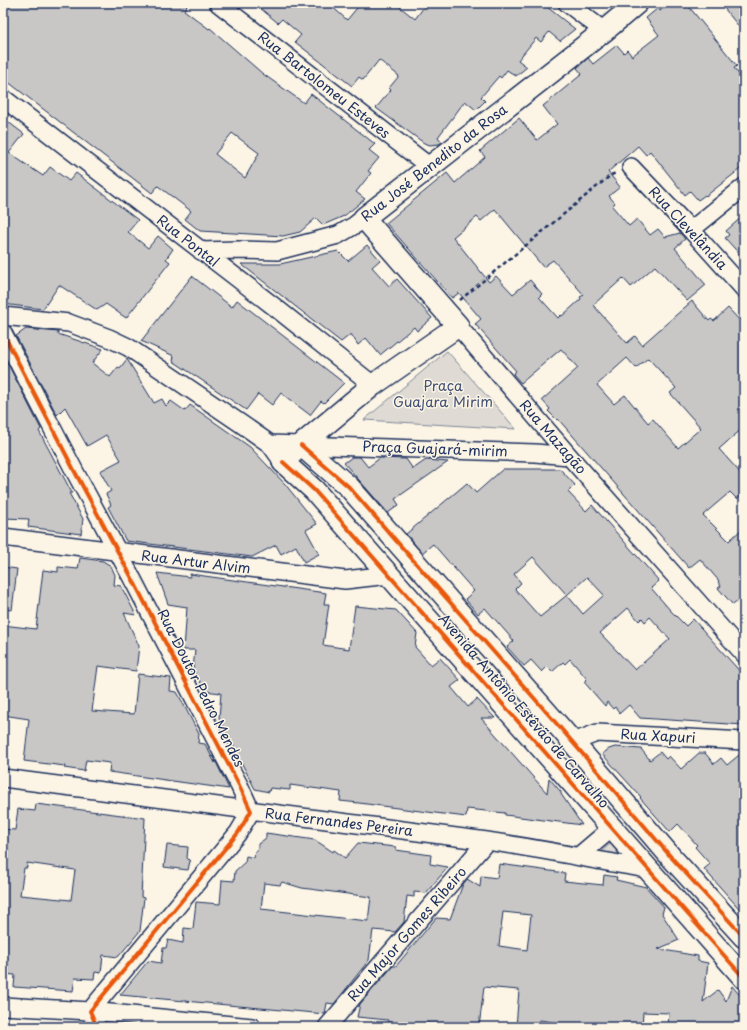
<svg xmlns="http://www.w3.org/2000/svg" width="747" height="1030" font-family="'Playpen Sans',sans-serif">
	<style>
		.green { fill: #dfdbd4; stroke: #7d8599 }
		.building { fill: #c8c7c6; stroke: #1b2f5e; fill-rule: evenodd }
		.lines { fill: none; stroke-linecap: round; stroke-linejoin: round }
		.minor-casing { stroke: #1b2f5e; stroke-width: 20 }
		.tertiary-casing { stroke: #1b2f5e; stroke-width: 24 }
		.path { stroke: #1b2f5e; stroke-width: 2.5; stroke-dasharray: 4 3; stroke-linecap: butt }
		.minor { stroke: #fcf5e5; stroke-width: 17 }
		.tertiary { stroke: #fcf5e5; stroke-width: 21 }
		.cycleway-casing { stroke: #fcf5e5; stroke-width: 6 }
		.cycleway { stroke: #e8590c; stroke-width: 4 }
		.labels { text-anchor: middle; stroke-width: 3; stroke-linejoin: round; paint-order: stroke }
		.street-label { font-size: 14px; fill: #1b2f5e; stroke: #fcf5e5 }
		.park-label { font-size: 14px; fill: #425176; stroke: #fcf5e5 }
	</style>
	<rect width="100%" height="100%" fill="#fcf5e5"/>
	<filter id="ink" filterUnits="userSpaceOnUse"><feTurbulence type="fractalNoise" baseFrequency=".025" numOctaves="2"/><feDisplacementMap in="SourceGraphic" scale="8" xChannelSelector="R" yChannelSelector="G"/><feConvolveMatrix kernelMatrix="1 2 1 2 8 2 1 2 1" color-interpolation-filters="sRGB"/></filter>
	<g filter="url(#ink)">
		<path class="green" d="M447,351L516,429L364,420L370,415Z
			M611,843L623,856L600,853Z"/>
		<path class="building" d="M3,3H189L184,10L209,29L210,28L263,74L304,103L311,94L375,144L369,150L379,158L368,171L371,173L356,192L365,199L344,216L323,225L316,218L300,232L283,236L200,231L185,219L191,211L158,186L152,193L3,78ZM232,133L259,153L245,178L215,154Z
			M254,3H328L347,20L361,3H395L415,19L427,3H542L575,29L560,41L549,32L541,42L536,38L518,60L527,67L516,76L507,70L501,78L499,76L481,97L485,101L476,110L465,101L438,137L442,142L439,144L430,145L424,143L376,108L391,90L389,88L399,76L379,60L363,80L359,77L352,86L295,42L301,35L282,19L278,23Z
			M670,3H686L737,66L734,68L744,81V166L706,196L705,195L698,200L690,191L685,195L650,151L646,155L638,146L608,172L620,187L609,196L615,203L612,206L629,226L637,219L650,235L658,229L665,237L680,233L685,239L675,248L706,285L687,301L655,266L631,287L623,278L593,305L627,343L635,336L642,345L692,301L709,321L711,319L714,321L728,308L744,325V427L719,449L744,477V493L737,499L730,492L703,515L729,541L744,527V595L733,605L718,588L721,586L718,582L719,581L700,559L689,568L558,419L557,420L548,411L550,409L542,400L578,368L561,349L521,383L513,374L516,371L475,324L481,319L459,293L452,298L386,223L447,173L455,183L485,157L480,151L519,118L537,140L557,124L543,106L582,74L577,68L588,58L593,64L617,45L624,53L627,50L632,56L659,35L646,18L658,8L660,11ZM495,209L543,267L553,260L584,295L580,297L581,299L562,316L561,315L558,318L539,297L542,294L530,280L513,294L496,276L489,282L453,237L477,217L481,221ZM627,358L636,368L648,358L676,388L670,393L701,428L678,448L653,419L648,423L625,395L614,404L597,385Z
			M720,3H744V33Z
			M3,118L24,134L9,153L43,176L50,167L69,181L76,173L138,220L128,232L148,248L158,236L173,249L166,259L170,262L126,318L106,304L97,310L59,285L43,309L3,304Z
			M744,215V259L725,238L729,235L726,231Z
			M367,245L380,260L372,267L389,286L397,279L432,318L417,331L414,327L380,355L366,338L358,345L351,334L341,342L241,264H280L338,251L348,261Z
			M192,276L232,307L237,300L344,383L324,403L321,401L310,415L281,393L272,405L258,394L246,410L173,361L174,356L141,341Z
			M26,329L58,332V334L103,349L92,363L110,377L118,367L120,368L127,359L154,403L162,399L166,406L171,401L185,411L190,405L250,447L285,484L317,524L306,530L319,554L304,562L296,546L281,554L276,545L252,557L126,541L108,507L111,505L106,494L111,491L100,471L121,460L106,435L87,446L65,407L57,415L16,336Z
			M3,364H8L41,429L39,431L72,493H69L83,519L81,534L28,527L29,519L3,518Z
			M352,457H360L368,467L380,458L406,459L413,469L426,460L448,462L395,499L399,505L388,513L344,463Z
			M503,469H560L575,485L568,492L586,511L592,505L659,581L651,588L670,610L686,626L693,619L744,676V725L640,718L629,705L620,713L615,707L613,709L607,702L605,706L584,682L587,679L570,659L565,664L563,662L552,672L547,667L542,672L531,660L524,666L507,647L514,641L485,608L478,614L465,599L474,591L433,544L422,553L406,534L467,483L476,493ZM533,557L567,595L540,617L515,589L521,583L514,574ZM587,577L604,595L583,614L567,595ZM628,608L639,621L642,618L645,622L650,617L670,639L635,670L600,633Z
			M80,558L103,561L111,566L115,575L114,585L121,586L136,615L124,613L139,646L136,671L98,666L92,711L134,714L138,674L171,678L170,691L177,692L199,734L198,743L205,744L215,763V760L229,789L109,772L110,763L86,760L84,771L64,768L65,766L24,761L29,719L3,715V625L36,629L43,570L58,572V567L78,569Z
			M3,567L17,569L12,610L3,609Z
			M157,573L190,577V574L326,593L324,604H329L323,645L349,649L355,606L396,610L417,633L415,647L431,665L440,658L460,680L451,687L468,707L477,699L495,718H481L547,793L549,778L561,792V794L582,825L505,815V813L467,809L466,817L359,803L340,801L341,792L290,785V790L270,788L269,792L255,789L240,760L239,763L232,749H235L219,718L221,693L205,691L193,669L195,650H184L187,607L168,604Z
			M615,747L641,749L650,760L660,752L666,759L669,756L681,769L699,753H705L714,764L721,758L727,765L744,751V914L704,869L710,864L695,847L697,845L678,824L670,832L640,798L641,797L602,754L609,749Z
			M36,804L145,818L141,897L144,898L140,931L118,957L103,955L101,973L95,972L94,979L75,978L73,991L14,987L15,975L3,974V878L6,854H3V829L15,830L18,809L35,811ZM27,863L75,870L71,900L20,895L24,868H27Z
			M266,833L315,840L333,852L334,850L345,858L358,843L396,847V850L431,855L430,864L448,867L426,893L414,892V897L407,896L404,922L395,932L373,930L369,960L334,1004L327,1003L325,1014L120,995L148,961L161,963L163,948H166L168,940L183,943L184,928L193,929L196,902L220,904L222,880L234,881L235,871L245,862L246,856L254,858L255,851L258,849V844L266,838ZM282,882L302,888L371,897L368,921L261,909L264,883L280,885Z
			M167,845L188,847L187,858L190,861L188,870L164,867Z
			M499,864L565,873L564,881L603,885L604,875L617,877L616,880L646,887L664,907L662,914L679,940L658,949L698,956V961L708,963L703,1002L718,990L726,1001L732,986L744,1000V1021L740,1027H668L669,1013L643,1012L642,1027H565L566,1024L540,1020L539,1027H516L519,990L484,987L479,1027L423,1023V1025L401,1023L387,1022L388,1020L357,1017L360,1004L393,966H396L436,918L450,919L463,884L467,879L480,887L481,876L497,878ZM503,912L531,915L527,950L499,946Z"/>
		<g class="lines">
			<g class="minor-casing">
				<path id="minor" d="M218,3L430,167
					M567,3L604,31
					M3,98L276,308L373,385
					M631,167L691,230L744,289
					M691,230L744,187
					M201,251L238,250L277,251L338,235L355,225L364,218
					M3,316L69,323L109,338L128,347L240,423L270,444L283,462
					M458,326L569,456L744,654
					M3,333L75,472L133,580L239,785L251,811L238,833L90,1011L97,1027
					M270,444L535,453L569,456
					M3,537L345,580L389,575
					M573,742L597,733L744,741
					M3,778L487,841C541,849 594,860 648,869
					M579,856L612,828
					M3,1006L90,1011L252,1027
					M327,1027L487,841"/>
			</g>
			<g class="tertiary-casing">
				<path id="tertiary" d="M637,3L604,31L364,218L458,326L373,385L301,445L283,462L314,490L744,978
					M301,445L349,487L563,731L671,857L744,937"/>
			</g>
			<path class="path" d="M460,300L611,175L616,173"/>
			<use href="#minor" class="minor"/>
			<use href="#tertiary" class="tertiary"/>
			<g class="cycleway-casing">
				<path id="cycleway" d="M3,333L75,472L133,580L239,785L251,811L238,833L90,1011L97,1027
					M301,445L349,487L563,731L671,857L744,937
					M283,462L314,490L744,978"/>
			</g>
			<use href="#cycleway" class="cycleway"/>
		</g>
	</g>
	<g class="labels">
		<g class="street-label">
			<text transform="translate(324 85) rotate(38)" y="5">Rua Bartolomeu Esteves</text>
			<text transform="translate(434 163) rotate(-38)" y="5">Rua José Benedito da Rosa</text>
			<text transform="translate(688 228) rotate(47)" y="5">Rua Clevelândia</text>
			<text transform="translate(188 241) rotate(38)" y="5">Rua Pontal</text>
			<text transform="translate(553 437) rotate(49)" y="5">Rua Mazagão</text>
			<text transform="translate(435 449) rotate(2)" y="5">Praça Guajará-mirim</text>
			<text transform="translate(196 562) rotate(7)" y="5">Rua Artur Alvim</text>
			<text transform="translate(201 688) rotate(63)" y="5">Rua Doutor Pedro Mendes</text>
			<text transform="translate(524 711) rotate(49)" y="5">Avenida Antônio Estêvão de Carvalho</text>
			<text transform="translate(658 736) rotate(3)" y="5">Rua Xapuri</text>
			<text transform="translate(339 822) rotate(7)" y="5">Rua Fernandes Pereira</text>
			<text transform="translate(407 934) rotate(-49)" y="5">Rua Major Gomes Ribeiro</text>
		</g>
		<g class="park-label">
			<text x="443" y="391">Praça<tspan x="443" dy="16">Guajara Mirim</tspan></text>
		</g>
	</g>
	<rect width="747" height="1030" fill="none" stroke="#fcf5e5" stroke-width="16"/>
	<rect x="8" y="8" width="731" height="1014" fill="none" stroke="#1b2f5e" stroke-width="1.5" filter="url(#ink)"/>
</svg>
